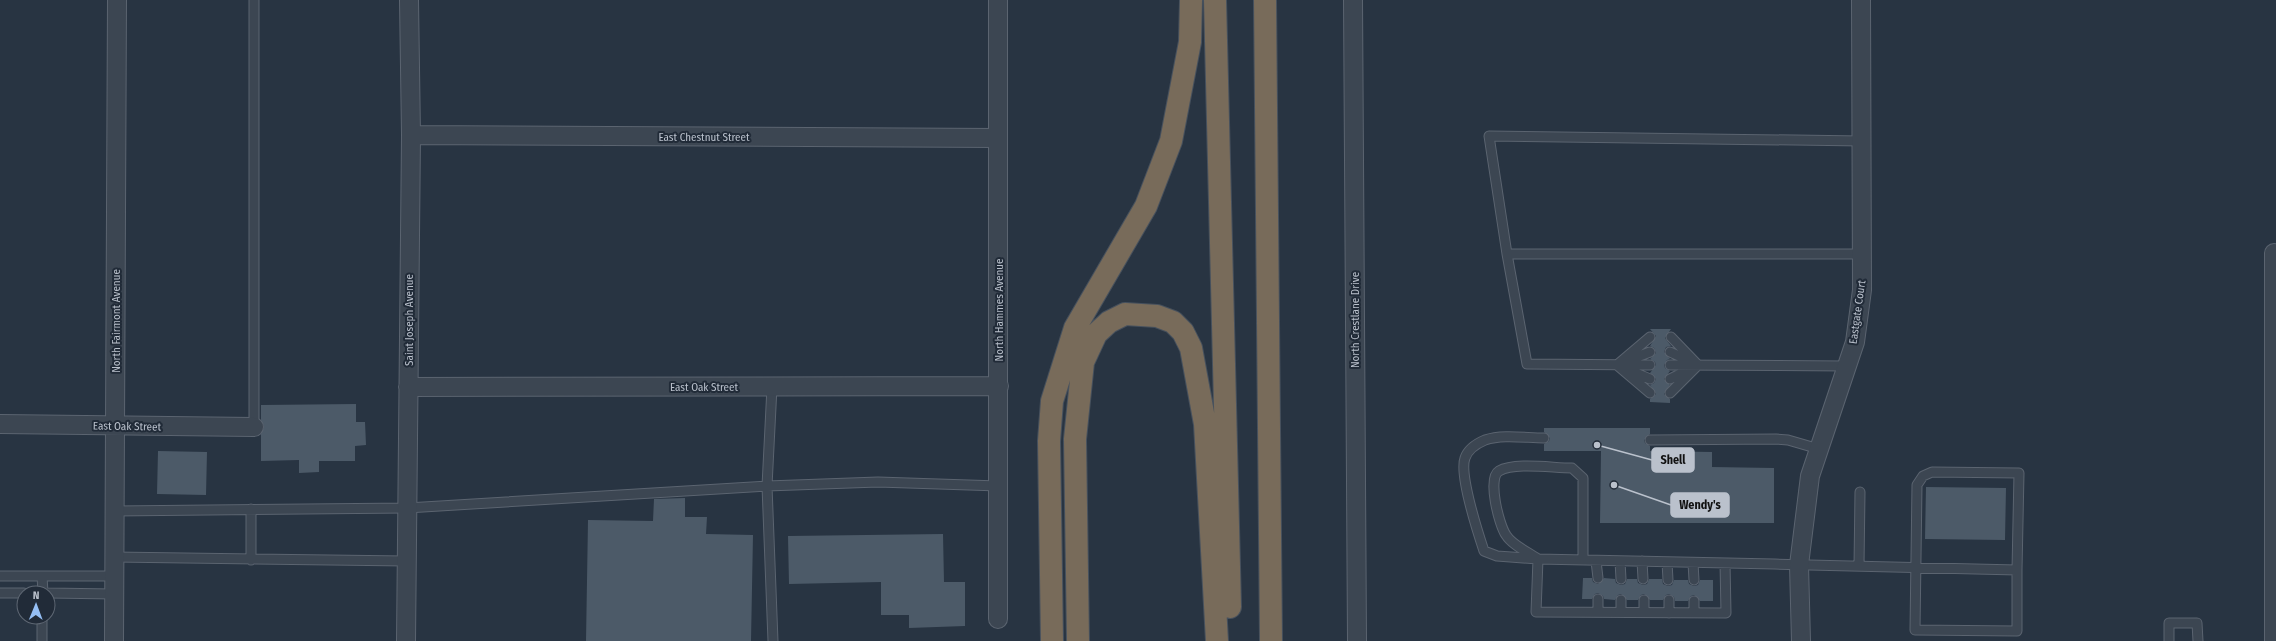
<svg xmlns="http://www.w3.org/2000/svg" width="2276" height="641" font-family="'Fira Sans Condensed',sans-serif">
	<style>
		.building { fill: #4c5a68 }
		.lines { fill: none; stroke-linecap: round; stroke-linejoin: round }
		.lane-casing { stroke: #5b6470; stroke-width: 11 }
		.street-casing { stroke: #5b6470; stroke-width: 20 }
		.highway-casing { stroke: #47515d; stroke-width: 24 }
		.lane { stroke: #3c4652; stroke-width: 9 }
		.street { stroke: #3c4652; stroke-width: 18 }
		.highway { stroke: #786b5a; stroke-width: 22 }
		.labels { text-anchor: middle; stroke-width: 4; stroke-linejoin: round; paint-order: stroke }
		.street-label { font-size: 11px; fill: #bac1cc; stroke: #212b38 }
		.leader { fill: none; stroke: #bac1cc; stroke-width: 1.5 }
		.callout-dot { fill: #bac1cc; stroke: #212b38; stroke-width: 1.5 }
		.callout { fill: #bac1cc; stroke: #bac1cc; stroke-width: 1.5 }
		.callout-label { font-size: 12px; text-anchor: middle; font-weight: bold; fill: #111 }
	</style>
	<rect width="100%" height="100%" fill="#283442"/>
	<path class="building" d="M1650,329H1671L1665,338L1671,346L1666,347L1664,352L1670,359L1667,360L1664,365L1665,368L1670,371L1664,379L1670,385L1664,394L1670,399V403L1650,402V399L1656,394L1650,385L1654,383L1656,379L1650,373L1656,365L1655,362L1650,359L1656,353L1654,348L1650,346L1656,336Z
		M356,404V422H365L366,445L355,446V461H319V472L299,473V460L261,461V434L264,427L261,420V405Z
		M1544,428H1650V434L1644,440L1645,443L1650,446V451L1712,452V467L1774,468V523H1600L1601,451H1544V444L1549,441L1550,438L1544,432Z
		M158,451L207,452L206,495L157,494Z
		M1926,487L2006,488L2005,540L1925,539Z
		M685,498V517H707L706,534L753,535L751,641H586L588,520L653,521L654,499Z
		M943,534L944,582H965V626L909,628V615H881V582L789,584L788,536Z
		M1583,578H1592L1593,582L1598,584L1604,578L1615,579L1616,583L1621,585L1625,584L1627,579H1637L1638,583L1643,585L1647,584L1649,579H1662L1663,584L1668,586L1672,585L1674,580H1688L1689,584L1694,586L1698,585L1700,580H1713V601H1700L1694,595L1691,596L1688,601H1675L1674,597L1669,594L1666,595L1663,600H1650L1644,594L1641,595L1638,600H1627L1621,594L1618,595L1615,600L1604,599L1603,596L1598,593L1595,594L1592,599H1582Z"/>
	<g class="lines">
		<g class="lane-casing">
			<path id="lane" d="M1862,141L1489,136L1507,254H1862
				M1507,254L1527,364L1650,365
				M1671,337L1698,365
				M1670,352L1692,362
				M1624,362L1650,352
				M1617,365L1650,337
				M1617,365L1650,393
				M1670,365L1847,366
				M1626,369L1650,379
				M1670,379L1692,368
				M1670,393L1698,365
				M254,427V0
				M1650,440L1776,439L1788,440L1819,449
				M251,509V560
				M115,511L407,508L767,486L772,387
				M114,557L406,561
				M1538,559C1528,552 1512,545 1506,535C1499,525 1487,478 1499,471C1515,462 1552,468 1572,468L1583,478V560
				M1538,559L1497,556L1484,551C1478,533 1459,474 1465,458C1468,449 1478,443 1485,440C1503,434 1526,438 1544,438
				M1596,561L1598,578
				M1620,561L1621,579
				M1642,561L1643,579
				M1667,562L1668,580
				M1693,563L1694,580
				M1725,563L1726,613L1536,612L1538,559C1698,562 1857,566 2017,570L2019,473L1932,472L1923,476L1917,485L1915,630L2017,631V570
				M1859,566L1860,492
				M0,576H114
				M42,576L43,593
				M0,593H24
				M48,593L114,594
				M1621,600V612
				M1644,600V612
				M1669,600V613
				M1598,612V599
				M1694,613V601
				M42,641V617
				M773,641L767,486L878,482L999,486
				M2169,641V623H2197L2198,641"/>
		</g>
		<g class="street-casing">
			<path id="street" d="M1353,0L1357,641
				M411,135L998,138
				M408,387L999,386
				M0,424L254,427
				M998,619V0
				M114,641L117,0
				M406,641L411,135L409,0
				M1801,641L1799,565L1810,476L1855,342L1862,290L1861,0
				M2274,641V253"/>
		</g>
		<g class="highway-casing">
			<path id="highway" d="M1215,0L1230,607
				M1265,0L1271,641
				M1052,641L1049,441L1052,401L1075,328L1146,206L1171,141L1190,42L1191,0
				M1078,641L1075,439L1083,362L1096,334L1109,322L1125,314L1157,316L1173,322L1183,332L1191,348L1205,424L1217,641"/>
		</g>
		<use href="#lane" class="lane"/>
		<use href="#street" class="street"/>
		<use href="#highway" class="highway"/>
	</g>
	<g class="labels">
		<g class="street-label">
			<text x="704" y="141">East Chestnut Street</text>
			<text transform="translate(999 310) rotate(-90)" y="4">North Hammes Avenue</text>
			<text transform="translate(1857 312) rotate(-82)" y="4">Eastgate Court</text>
			<text transform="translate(409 320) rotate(-90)" y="4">Saint Joseph Avenue</text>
			<text transform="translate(1355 320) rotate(-90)" y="4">North Crestlane Drive</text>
			<text transform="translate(116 321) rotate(-90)" y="4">North Fairmont Avenue</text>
			<text x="704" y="391">East Oak Street</text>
			<text transform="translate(127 426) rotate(1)" y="4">East Oak Street</text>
		</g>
	</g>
	<path class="leader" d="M1597 445L1652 460M1614 485L1671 505"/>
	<g class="callout-dot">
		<circle cx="1597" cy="445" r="4"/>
		<circle cx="1614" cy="485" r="4"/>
	</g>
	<g class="callout">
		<rect x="1652" y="448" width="42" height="24" rx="4"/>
		<rect x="1671" y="493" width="58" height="24" rx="4"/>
	</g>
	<g class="callout-label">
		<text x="1673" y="464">Shell</text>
		<text x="1700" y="509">Wendy's</text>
	</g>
	<g transform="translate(36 605) rotate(1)"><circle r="19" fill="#212b38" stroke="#5e6773"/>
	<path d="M0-3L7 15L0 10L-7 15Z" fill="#95bff5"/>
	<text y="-6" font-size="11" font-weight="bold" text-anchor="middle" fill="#bac1cc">N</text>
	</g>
</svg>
